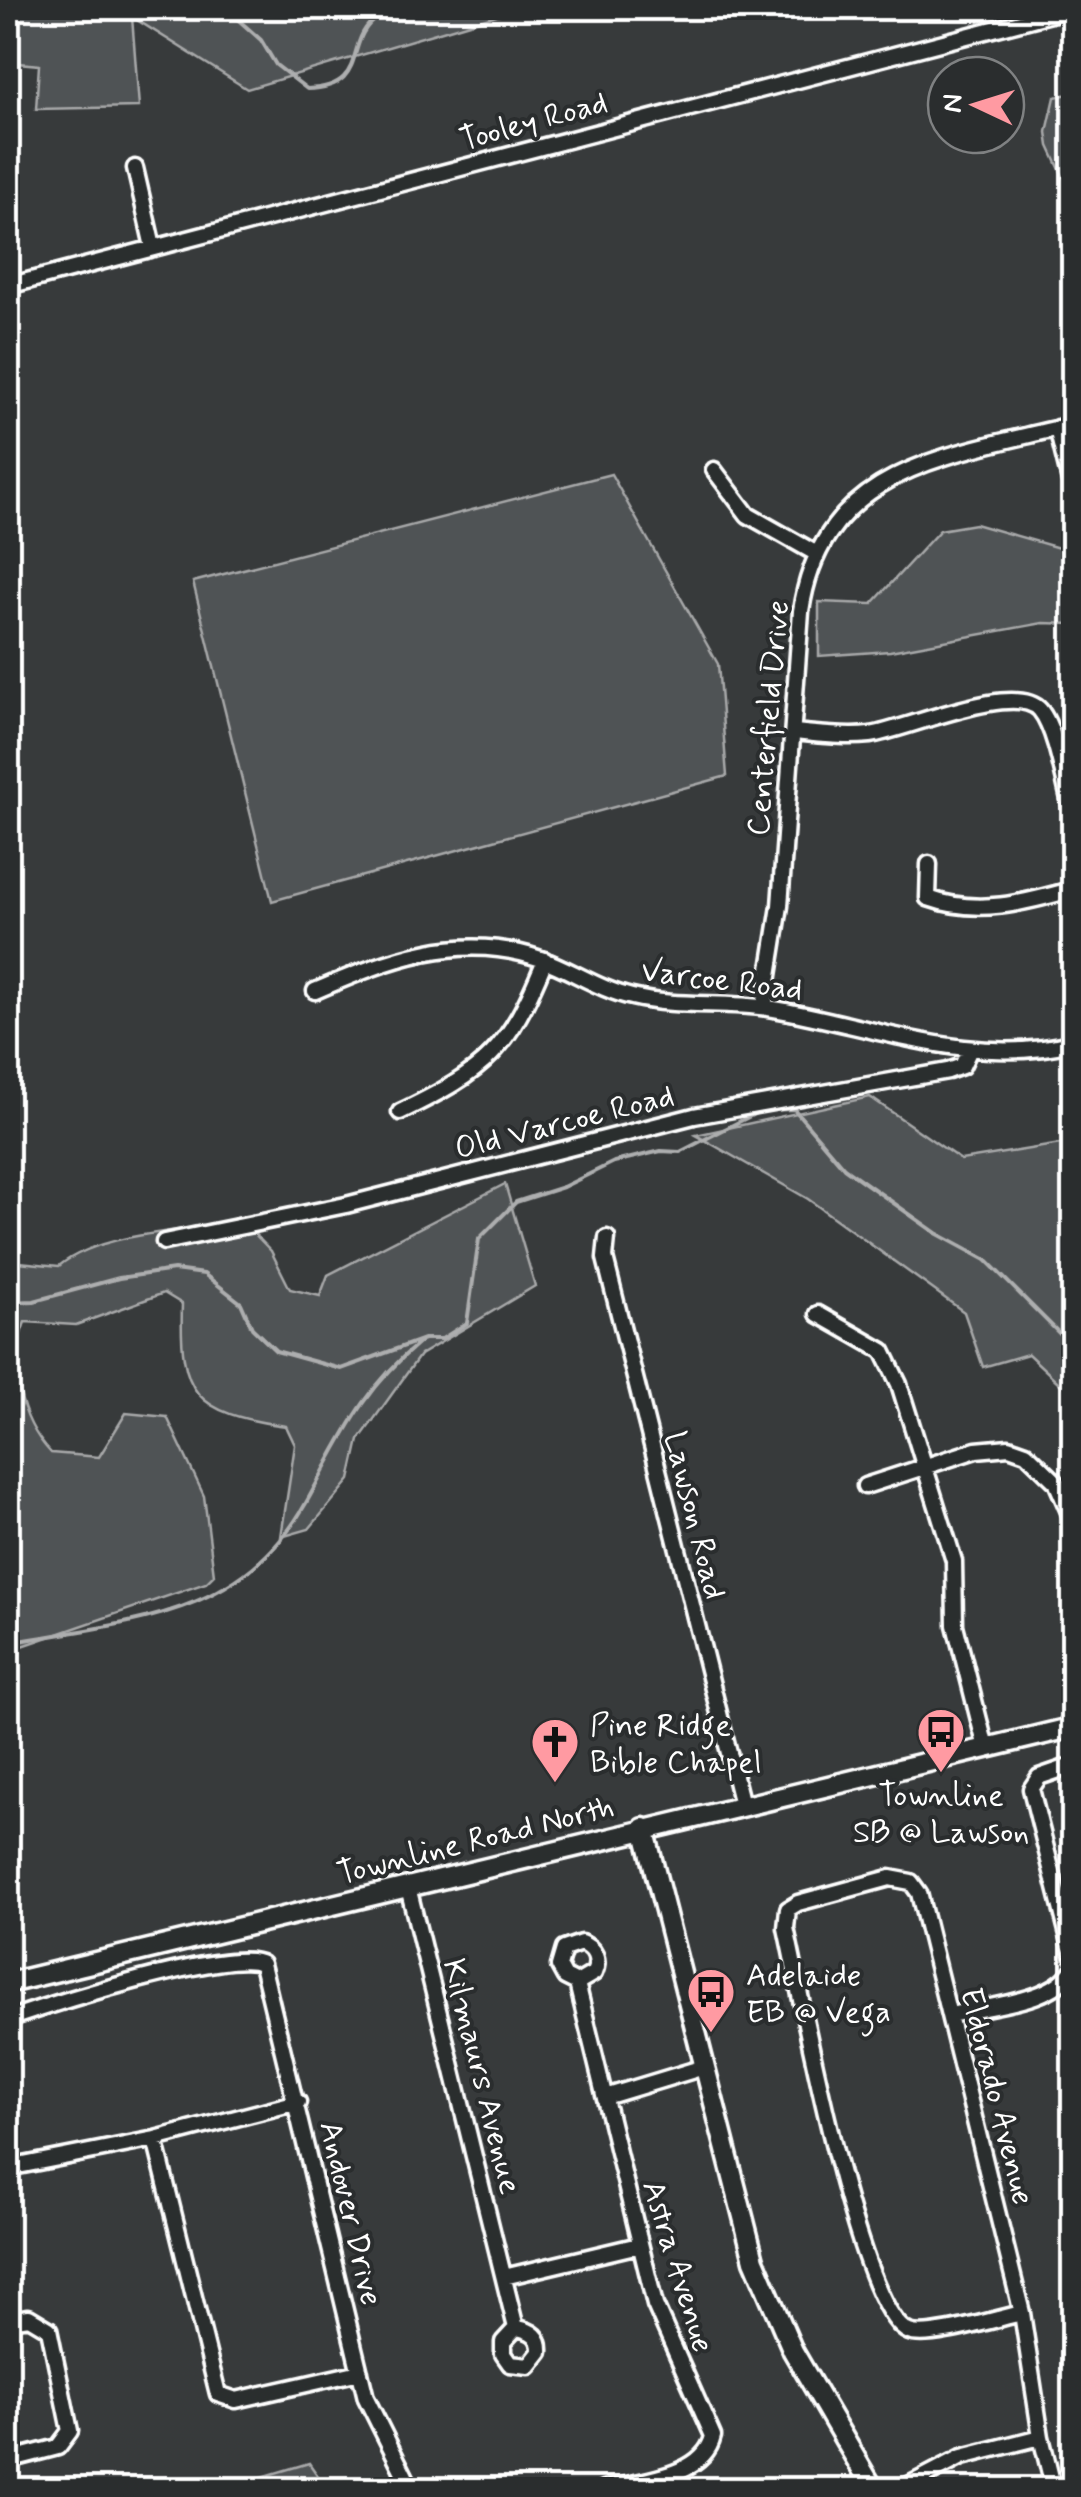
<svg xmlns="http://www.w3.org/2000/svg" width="1081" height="2497" font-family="Mynerve,sans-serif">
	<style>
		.green { fill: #505354; stroke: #a8a9aa; stroke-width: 2.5 }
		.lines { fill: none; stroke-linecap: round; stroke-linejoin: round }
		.stream { stroke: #adaeaf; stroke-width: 4 }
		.minor-casing { stroke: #fff; stroke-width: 21 }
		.major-casing { stroke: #fff; stroke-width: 25 }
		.minor { stroke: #2a2d2e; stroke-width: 14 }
		.major { stroke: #2a2d2e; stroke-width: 18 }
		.labels { text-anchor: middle; stroke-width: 8; stroke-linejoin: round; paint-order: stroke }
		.street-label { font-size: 32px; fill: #fff; stroke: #2a2d2e }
		.poi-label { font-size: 32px; fill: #fff; stroke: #2a2d2e; text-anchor: start }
	</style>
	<rect width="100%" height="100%" fill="#373a3b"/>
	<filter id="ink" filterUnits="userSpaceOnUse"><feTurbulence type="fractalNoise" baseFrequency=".01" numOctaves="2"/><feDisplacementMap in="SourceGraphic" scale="20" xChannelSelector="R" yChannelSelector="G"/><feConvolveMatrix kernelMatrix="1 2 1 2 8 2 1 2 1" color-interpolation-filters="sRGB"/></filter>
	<g filter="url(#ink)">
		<path class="green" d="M8,8H520L247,89L132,17L139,107L36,109L39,65L8,62Z
			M1073,93H1074L1073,198L1049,146L1047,132L1055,97Z
			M611,474L718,664L727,776L272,901L193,582Z
			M975,524L1073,552V624L1043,623L890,651L819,656V602L872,604L940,530Z
			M870,1097L961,1160L1073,1142V1396L1028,1354L983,1367L964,1312L808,1199L696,1135Z
			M505,1184L535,1286L420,1355L359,1440L350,1480L309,1529L281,1537L295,1445L286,1426C194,1413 179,1394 182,1304L164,1293L76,1325L25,1322C8,1365 19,1419 51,1453L99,1457L126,1413L167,1417L204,1496L214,1575L206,1583L8,1651V1261L59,1266C100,1232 190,1230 243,1222L271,1251L290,1289L320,1296L328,1275Z
			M309,2463L327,2489H221Z"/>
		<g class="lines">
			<path class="stream" d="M225,8L261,40L276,65L307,89C372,87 341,40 379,16C391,10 414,10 427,8
				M8,12L18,8
				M8,1302L34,1301L119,1278L174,1270L204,1274L241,1303L252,1328L276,1351L341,1369L424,1339H442L467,1323L479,1239L516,1202L563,1187L614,1162L661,1151L680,1152L762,1110L794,1109L844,1168L936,1233L986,1260L1074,1348
				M8,1643C125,1622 242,1619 306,1503C342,1439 361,1391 420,1342"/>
			<g class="minor-casing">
				<path id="minor" d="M135,168L153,247
					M8,286L1074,8
					M1057,428L1070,481
					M714,470L748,515L817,554
					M793,732C818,734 844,738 870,735C906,730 1015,681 1040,710C1057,730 1066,792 1074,820
					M929,864L928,898C978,916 1024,903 1074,889
					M315,991C389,959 461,931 541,959C572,970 600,990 632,997C677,1008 723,1001 768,1008C868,1024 973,1069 1074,1042
					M764,1007L780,906L801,611C823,463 954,456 1074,424
					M400,1112C487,1070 508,1051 545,960
					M607,1238L605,1258L742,1805
					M164,1242L346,1205L694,1116L948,1071L962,1066L970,1049
					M818,1314L883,1351L899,1384L954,1561L955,1625L986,1748
					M865,1486L976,1450L1009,1447L1026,1453L1056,1482L1074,1523
					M1074,1765L1039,1777L1031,1789L1074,1959
					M408,1887L516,2328L503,2342V2354L510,2364L529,2366L540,2352C541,2336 531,2330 516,2328
					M577,1983L594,1973C600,1960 595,1948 581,1943L564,1949L559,1966L565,1977L577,1983L655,2305L713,2436C704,2477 638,2481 603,2490
					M951,2015C989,2005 1053,2003 1074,1968
					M8,2019C46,2006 236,1945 262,1964L366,2398L412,2490
					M605,2097L704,2067
					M155,2139L218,2394L236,2400L360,2372
					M8,2168L155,2139L298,2102
					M504,2277L639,2245
					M1022,2313C998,2318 929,2340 909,2332C858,2312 800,1990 786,1928L788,1909L798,1903L890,1878L911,1882L919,1893L1022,2313L1041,2437L1054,2490
					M8,2320L29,2317L49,2329L70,2431L58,2447L8,2460
					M899,2490L962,2457L1041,2437"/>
			</g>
			<g class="major-casing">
				<path id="major" d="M644,1828L754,2260L793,2351L874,2490
					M8,1983L1074,1727"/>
			</g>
			<use href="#minor" class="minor"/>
			<use href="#major" class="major"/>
		</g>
	</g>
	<defs>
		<g id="bus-pin" transform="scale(2.5)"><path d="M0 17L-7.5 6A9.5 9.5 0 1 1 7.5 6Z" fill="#ff9aa2" stroke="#2a2d2e"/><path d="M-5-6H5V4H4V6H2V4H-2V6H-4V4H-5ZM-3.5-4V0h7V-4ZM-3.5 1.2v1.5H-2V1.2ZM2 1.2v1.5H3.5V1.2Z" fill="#111"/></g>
		<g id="church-pin" transform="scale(2.5)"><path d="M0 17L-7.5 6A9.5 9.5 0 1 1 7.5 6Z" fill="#ff9aa2" stroke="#2a2d2e"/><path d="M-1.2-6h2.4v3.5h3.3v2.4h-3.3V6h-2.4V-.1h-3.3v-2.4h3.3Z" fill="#111"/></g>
	</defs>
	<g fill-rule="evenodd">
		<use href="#bus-pin" x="941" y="1732"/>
		<use href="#church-pin" x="555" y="1742"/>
		<use href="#bus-pin" x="711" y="1992"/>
	</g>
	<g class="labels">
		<g class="street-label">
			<text transform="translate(533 120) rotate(-15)" y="11">Tooley Road</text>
			<text transform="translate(767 718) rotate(-85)" y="11">Centerfield Drive</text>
			<text transform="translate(722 979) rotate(7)" y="11">Varcoe Road</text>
			<text transform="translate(564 1121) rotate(-14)" y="11">Old Varcoe Road</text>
			<text transform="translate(696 1515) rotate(76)" y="11">Lawson Road</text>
			<text transform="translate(475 1839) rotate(-14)" y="11">Townline Road North</text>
			<text transform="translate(483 2076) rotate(76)" y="11">Kilmaurs Avenue</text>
			<text transform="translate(998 2096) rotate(76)" y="11">Eldorado Avenue</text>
			<text transform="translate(352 2213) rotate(77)" y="11">Andover Drive</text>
			<text transform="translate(679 2266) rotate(73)" y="11">Astra Avenue</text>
		</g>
		<g class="poi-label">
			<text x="590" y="1735">Pine Ridge<tspan x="590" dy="37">Bible Chapel</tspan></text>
			<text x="941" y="1805" text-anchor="middle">Townline<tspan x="941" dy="37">SB @ Lawson</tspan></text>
			<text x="746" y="1985">Adelaide<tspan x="746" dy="37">EB @ Vega</tspan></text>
		</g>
	</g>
	<rect width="1081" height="2497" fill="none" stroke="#2a2d2e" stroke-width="40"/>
	<rect x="20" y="20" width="1041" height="2457" fill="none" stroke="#fff" stroke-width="4" filter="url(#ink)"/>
	<g transform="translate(976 105) rotate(274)"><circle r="48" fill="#2a2d2e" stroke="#7f8182" stroke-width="2.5"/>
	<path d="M0-8L18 38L0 25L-18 38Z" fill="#ff9aa2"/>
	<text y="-15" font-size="28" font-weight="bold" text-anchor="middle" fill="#ffffff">N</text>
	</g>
</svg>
